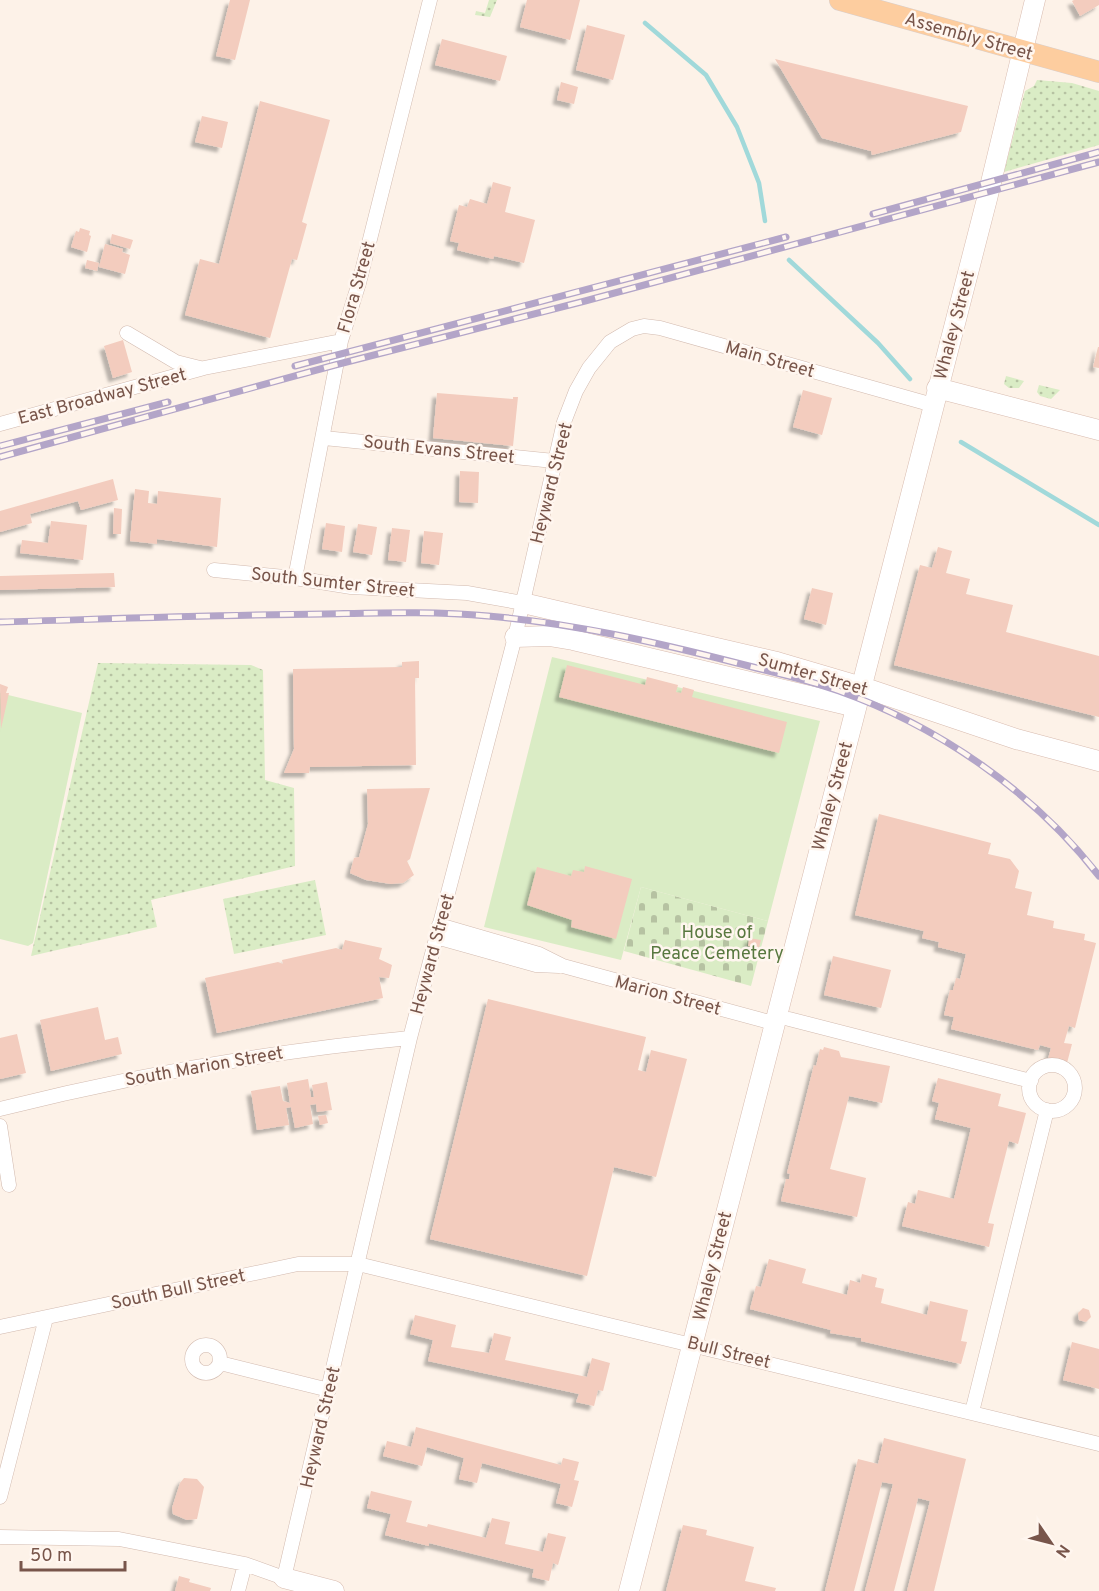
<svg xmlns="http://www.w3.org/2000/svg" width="1099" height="1591" font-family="Overpass,sans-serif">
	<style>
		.grass { fill: url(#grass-dots) }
		.cemetery { fill: url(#cemetery-stones) }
		.garden { fill: #daecc5 }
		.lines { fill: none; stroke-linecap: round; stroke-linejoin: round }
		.stream { stroke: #a1d9da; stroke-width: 4.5 }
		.building { fill: #f3ccbe; filter: url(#shadow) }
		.street-casing { stroke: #d2baaf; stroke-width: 15 }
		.secondary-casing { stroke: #d8bbaf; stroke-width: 21 }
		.primary-casing { stroke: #d9cfcc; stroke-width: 22 }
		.street { stroke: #fff; stroke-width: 14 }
		.secondary { stroke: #fff; stroke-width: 20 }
		.primary { stroke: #fdcd9f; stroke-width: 21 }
		.rail-casing { stroke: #b3a5c8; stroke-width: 7 }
		.rail { stroke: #fff6ef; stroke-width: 4.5; stroke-dasharray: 14; stroke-linecap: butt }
		.labels { text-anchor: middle; stroke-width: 5; stroke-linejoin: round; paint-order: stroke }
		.street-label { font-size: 18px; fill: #78554a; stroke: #fff6ef }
		.park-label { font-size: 18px; fill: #58783f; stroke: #fff6ef }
	</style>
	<defs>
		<pattern id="grass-dots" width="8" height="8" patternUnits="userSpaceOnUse" patternTransform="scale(1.5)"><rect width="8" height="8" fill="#daecc5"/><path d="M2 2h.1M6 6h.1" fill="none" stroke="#b6c2a2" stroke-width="1.8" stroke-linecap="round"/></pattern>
		<pattern id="cemetery-stones" width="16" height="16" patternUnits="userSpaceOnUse" patternTransform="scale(1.5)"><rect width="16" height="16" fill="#daecc5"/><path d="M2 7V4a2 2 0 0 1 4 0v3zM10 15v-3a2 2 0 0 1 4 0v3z" fill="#b6c2a2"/></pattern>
		<filter id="shadow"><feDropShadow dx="-4.5" dy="4.5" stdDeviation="1.5" flood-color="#0004"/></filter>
	</defs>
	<rect width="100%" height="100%" fill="#fdf2e8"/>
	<path class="grass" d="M489,0H497L490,17L475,15L476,11L485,13Z
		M1037,80L1072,83L1099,91V145L1004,172L1025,91L1034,86Z
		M1006,376L1024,381L1019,388H1009L1004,384Z
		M1039,385L1060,390L1051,399L1040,396L1037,392Z
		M98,663L251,665L263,670L265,780L294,788L295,866L151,900L157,927L31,956Z
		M315,880L326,935L234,954L223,899Z"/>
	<path class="cemetery" d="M641,887L768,921L751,986L624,951Z"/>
	<path class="garden" d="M552,657L820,721L768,921L641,887L621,960L484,927Z
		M0,693L82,713L33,943L28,946L0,939Z"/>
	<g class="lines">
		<path class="stream" d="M645,23L706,75L737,127L759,183L765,221
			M789,260L878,343L910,379
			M961,442L1099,525"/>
	</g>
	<path class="building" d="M230,0H250L235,60L216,56Z
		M527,0H580L570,40L520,27Z
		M1074,0H1099V5L1080,16L1072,1Z
		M587,25L625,35L613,80L576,70Z
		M442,39L507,56L500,81L435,65Z
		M775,59L968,106L961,132L872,155L871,151L822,138Z
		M561,82L578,87L574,104L557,100Z
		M260,101L330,120L302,222L307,224L297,260L292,259L270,338L185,315L200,259L219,264Z
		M202,116L228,122L222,148L195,142Z
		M493,182L511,187L505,212L535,220L524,263L494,256L493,259L457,250L459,243L450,241L459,205L467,207L470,199L487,204Z
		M80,228L90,231L89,235L91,236L87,252L71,247L76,231L79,232Z
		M112,234L133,240L130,249L110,243Z
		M105,244L123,249L122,252L130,255L125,274L99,267Z
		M87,260L99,263L97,271L85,268Z
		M123,340L132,372L113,378L104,346Z
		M1098,347H1099V368L1093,367Z
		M803,390L832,398L822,435L793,427Z
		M437,393L513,399V397H518L513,446L433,438Z
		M460,471L479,472L478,503L459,502Z
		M113,479L118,500L81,510L78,501L30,514L32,523L0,532V511Z
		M135,489L149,491L148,503L157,504L158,491L221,498L217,547L157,539V544L130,541Z
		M114,508L122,509L121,534H113Z
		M51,521L87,525L83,560L20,553L22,540L48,543Z
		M326,523L345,526L342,552L322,549Z
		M358,524L377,527L372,555L353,552Z
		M392,528L410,530L406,562L388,560Z
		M424,531L443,533L439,565L421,563Z
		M938,547L952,551L946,573L970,579L966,594L1013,605L1006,632L1099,656V717L894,665L920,565L932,568Z
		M114,573L115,587L0,590V576Z
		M812,588L833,593L826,625L804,619Z
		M419,661V678H415L416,765L310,767L309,773H284L294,749L293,669L402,667V662Z
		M567,665L645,685L647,677L678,685L676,692L681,693L683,687L694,690L692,697L787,722L779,753L559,697Z
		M0,684L8,687L6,693H9L1,729Z
		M430,788L410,859L407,861L414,875L403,883L391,884L366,880L350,873L354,858L359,857L368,824L367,789Z
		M879,814L991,843L988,854L1010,859L1019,871L1015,888L1032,892L1027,915L1054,921L1053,928L1085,934L1084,940L1096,943L1075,1028L1069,1026L1064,1043L1072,1044L1067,1063L1048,1059L1051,1048L1040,1045L1038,1050L951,1029L954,1017L944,1015L950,990H953L956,978L960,979L966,954L938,947L939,942L922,938L924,931L855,915Z
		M585,866L632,879L616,939L571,927L572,920L527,905L537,867L571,876L573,870L584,872Z
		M749,938L761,940L759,948L748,946Z
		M345,940L382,948L379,959L392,965L389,978L379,977L383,998L217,1033L205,978L278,962L283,964L282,960L336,948L342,950Z
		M833,956L891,970L881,1008L824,995Z
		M488,999L646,1037L638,1070L646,1072L651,1050L687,1059L656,1177L614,1167L587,1276L430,1239Z
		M98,1007L105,1040L118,1037L122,1054L51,1071L40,1020Z
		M17,1034L26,1073L0,1079V1038Z
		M824,1047L839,1051L841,1057L890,1066L882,1103L849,1096L830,1169L866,1178L857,1217L781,1201L786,1179H789L790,1174L787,1173L814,1065L816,1066L820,1049L823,1050Z
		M938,1078L1001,1094L998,1106L1026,1113L1018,1144L1009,1141L988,1223L994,1224L989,1247L902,1226L908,1202L915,1204L918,1190L954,1199L971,1128L935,1119L939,1103L932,1101Z
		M308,1079L311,1097H314L312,1085L327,1082L332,1110L317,1112L316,1104L310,1105L313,1124L295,1128L291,1107L286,1108L289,1125L257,1130L251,1091L280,1086L283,1101L290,1103L287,1083Z
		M326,1115L328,1123L320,1125L318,1116Z
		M769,1259L806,1269L802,1283L847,1295L850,1280L860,1283L862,1274L877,1278L875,1287L884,1289L881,1303L927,1315L930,1301L968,1310L961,1341L967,1342L961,1364L861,1341V1338L830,1333L831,1330L750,1309L756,1286L761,1287Z
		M1083,1308L1089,1310L1091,1317L1086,1322L1079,1320L1078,1313Z
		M415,1315L456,1325L451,1347L489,1353L494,1333L511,1337L505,1360L587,1377L592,1358L610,1363L603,1391L598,1390L594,1406L576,1402L579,1394L428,1361L433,1340L410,1334Z
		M1072,1342L1099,1349V1389L1063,1380Z
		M416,1427L561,1465L563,1458L579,1462L574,1480L579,1481L572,1507L556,1503L561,1484L482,1463L477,1483L459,1479L464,1458L427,1447L422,1466L383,1456L387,1441L411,1447Z
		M884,1438L966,1459L934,1591H907L930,1501L918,1498L894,1591H865L893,1484L882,1482L854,1591H825L858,1459L878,1464Z
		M184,1478L197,1479L204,1487L197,1519L187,1520L173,1514L172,1508L180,1483Z
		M371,1491L412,1501L406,1522L427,1527L428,1524L486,1538L492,1518L510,1522L505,1544L543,1552L548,1533L566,1537L558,1565L553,1563L549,1581L532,1577L534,1569L429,1543V1546L385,1535L391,1514L367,1508Z
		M683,1525L707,1530L706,1535L754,1547L745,1581L776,1588L775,1591H666Z
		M179,1576L190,1579L189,1582L211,1588L210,1591H175Z"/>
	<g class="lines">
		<g class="street-casing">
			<path id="street" d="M127,333L176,362L200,368
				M0,424L204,368L341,341
				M324,438L554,461
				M214,570L295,578L351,587L467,593L523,603
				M295,578L341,341L359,283L430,0
				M439,925L539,954L563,966L773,1023
				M436,937L536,965L559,966
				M789,1019L1031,1081
				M1029 1088a23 23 0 1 1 46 0a23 23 0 1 1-46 0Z
				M0,1109C135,1075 272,1051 410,1038
				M0,1126L9,1185
				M0,1327L298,1264H358L1099,1444
				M192 1359a14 14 0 1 1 28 0a14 14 0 1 1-28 0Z
				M220,1363L329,1390
				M972,1412L1047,1110
				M0,1497L46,1318
				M0,1537L119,1539L245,1564L284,1578L410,1038L515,637L564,422L576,391L589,368L610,342L632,329L644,326L660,328L933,405
				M238,1591L245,1564"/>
		</g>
		<g class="secondary-casing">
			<path id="secondary" d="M937,388L1099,430
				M523,603L777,662L862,687L1016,739L1099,761
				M515,637L549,636L573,640L856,707
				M284,1578L334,1591
				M629,1591L987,199L1035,0"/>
		</g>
		<g class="primary-casing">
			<path id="primary" d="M840,0L1099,72"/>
		</g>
		<use href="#street" class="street"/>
		<use href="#secondary" class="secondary"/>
		<use href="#primary" class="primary"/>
		<g class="rail-casing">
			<path id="rail" d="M873,214L1099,152
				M295,366L786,237
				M0,446L168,402
				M0,457L335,365L585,301L1099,162
				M0,622C108,619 216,615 324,614C378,613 434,611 488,616C572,623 655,642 737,663C771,672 806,679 839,691C938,726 1034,792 1099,876"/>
		</g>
		<use href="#rail" class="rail"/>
	</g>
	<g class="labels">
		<g class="street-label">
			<text transform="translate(969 36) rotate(16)" y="6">Assembly Street</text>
			<text transform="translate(356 287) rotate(-74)" y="6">Flora Street</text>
			<text transform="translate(954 325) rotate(-75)" y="6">Whaley Street</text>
			<text transform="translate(770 359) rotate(16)" y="6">Main Street</text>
			<text transform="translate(102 396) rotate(-15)" y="6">East Broadway Street</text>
			<text transform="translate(439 449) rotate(6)" y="6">South Evans Street</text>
			<text transform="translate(551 483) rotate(-76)" y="6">Heyward Street</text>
			<text transform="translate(333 582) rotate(6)" y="6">South Sumter Street</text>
			<text transform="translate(813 674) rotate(16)" y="6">Sumter Street</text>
			<text transform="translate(832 796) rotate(-75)" y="6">Whaley Street</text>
			<text transform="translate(432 954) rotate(-75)" y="6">Heyward Street</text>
			<text transform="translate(668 995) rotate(15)" y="6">Marion Street</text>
			<text transform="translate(204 1066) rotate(-10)" y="6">South Marion Street</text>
			<text transform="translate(712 1266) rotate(-76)" y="6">Whaley Street</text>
			<text transform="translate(178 1289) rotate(-12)" y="6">South Bull Street</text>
			<text transform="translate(729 1352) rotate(14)" y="6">Bull Street</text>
			<text transform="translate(320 1427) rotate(-77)" y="6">Heyward Street</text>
		</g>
		<g class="park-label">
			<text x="717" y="938">House of<tspan x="717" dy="21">Peace Cemetery</tspan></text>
		</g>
	</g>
	<g transform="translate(1051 1543) rotate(125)" stroke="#fff6ef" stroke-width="4.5" paint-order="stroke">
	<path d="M0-4.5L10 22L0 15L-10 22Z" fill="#78554a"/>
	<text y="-9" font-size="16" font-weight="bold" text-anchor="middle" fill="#78554a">N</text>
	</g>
	<path d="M21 1561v9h104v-9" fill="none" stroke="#78554a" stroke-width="3"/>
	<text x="30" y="1561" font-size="18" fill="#78554a" stroke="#fff6ef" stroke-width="4.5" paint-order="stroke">50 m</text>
</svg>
